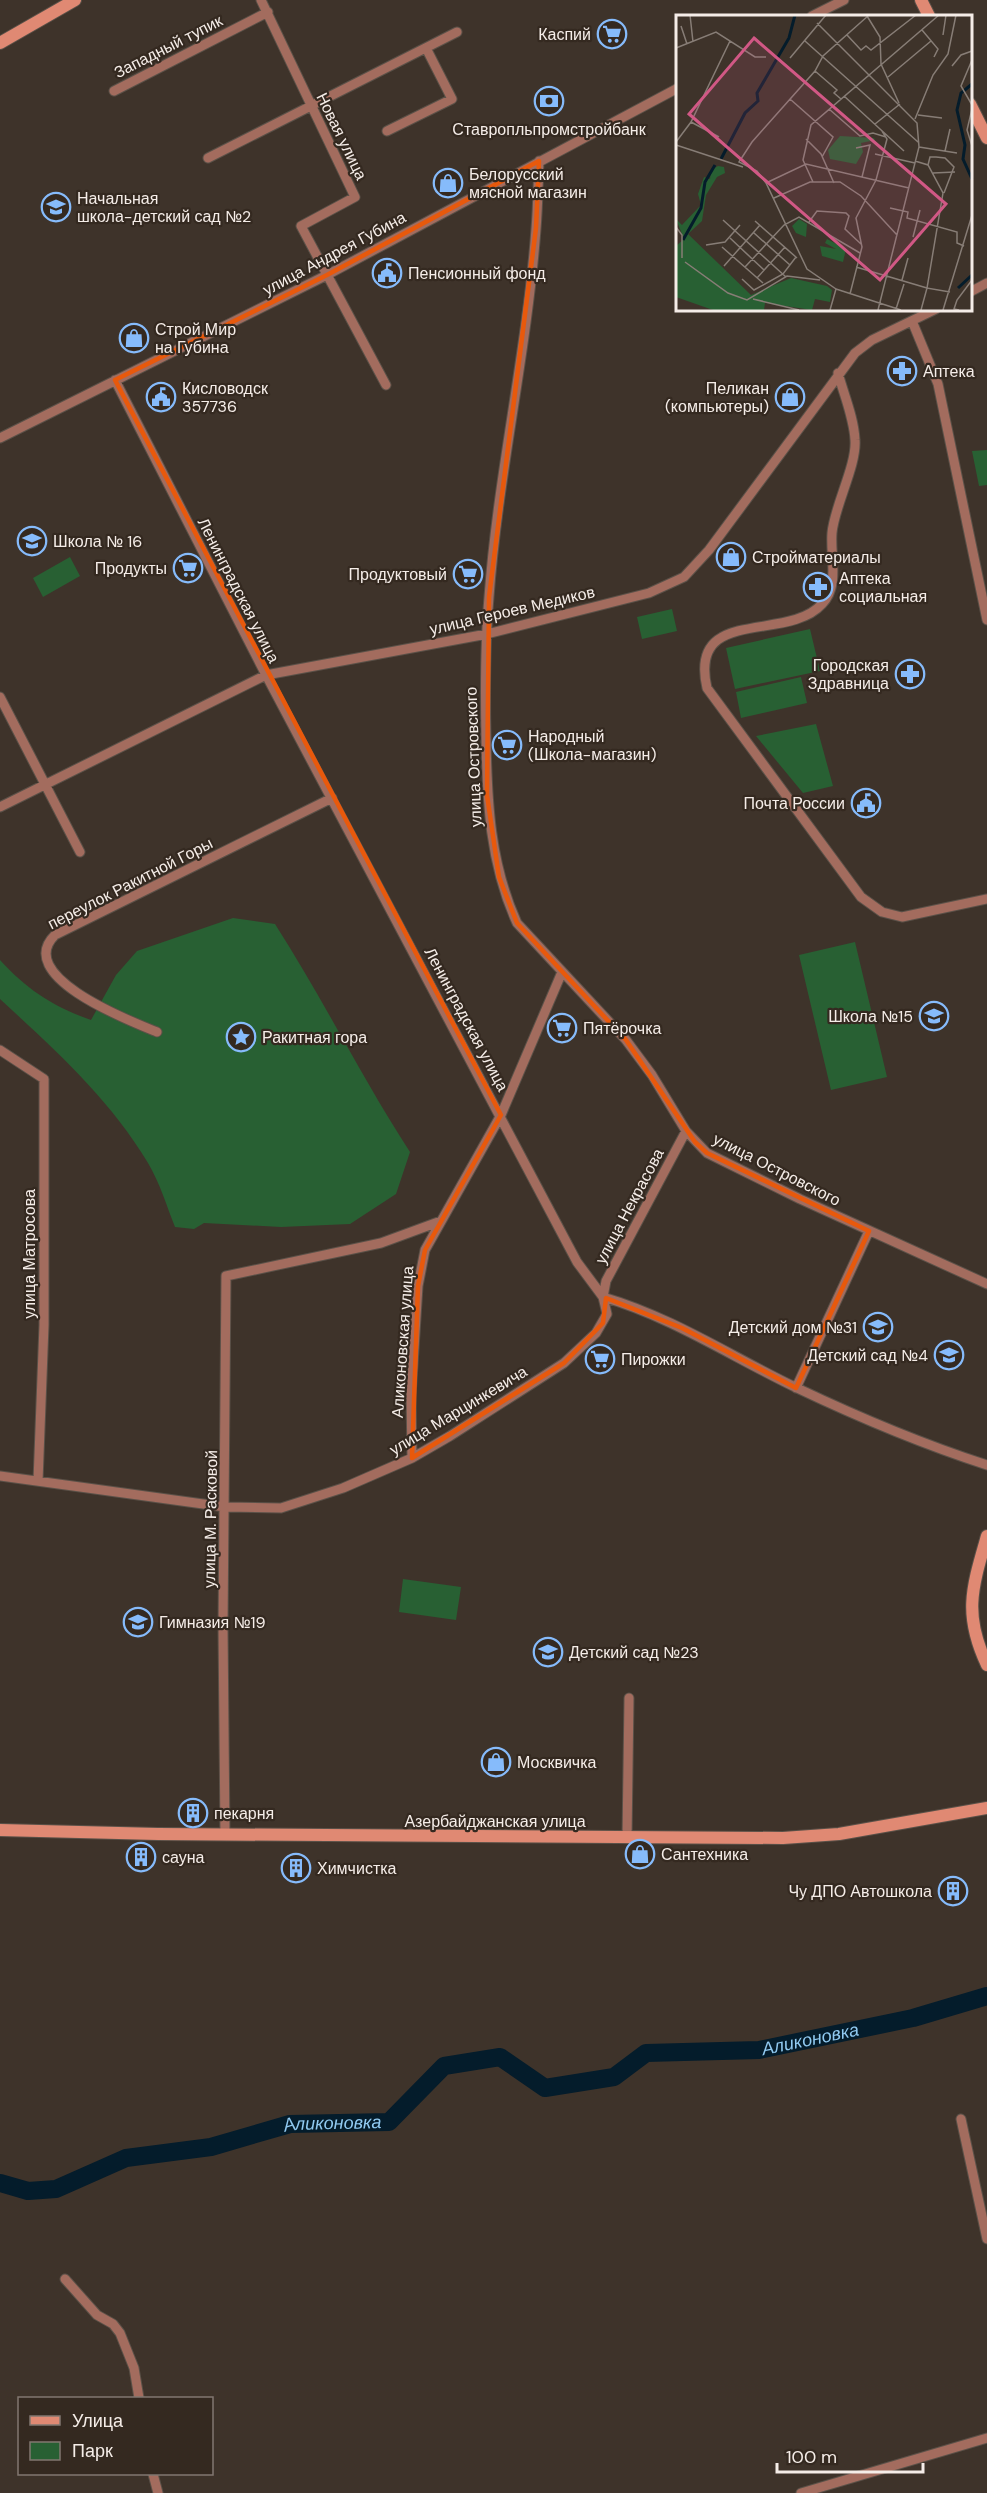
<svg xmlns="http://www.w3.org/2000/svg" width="987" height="2493" font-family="'DM Sans',sans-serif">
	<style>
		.green { fill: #286033 }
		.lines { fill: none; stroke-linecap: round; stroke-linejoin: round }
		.river { stroke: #041c2b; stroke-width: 18 }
		.street-casing { stroke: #5b5148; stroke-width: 11 }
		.secondary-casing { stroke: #5b5148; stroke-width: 14 }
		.street { stroke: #a36c5e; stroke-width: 9 }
		.secondary { stroke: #e08973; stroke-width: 12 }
		.marked { fill: none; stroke: #e8590c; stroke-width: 4.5; stroke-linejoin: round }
		.labels { text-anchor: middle; stroke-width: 4.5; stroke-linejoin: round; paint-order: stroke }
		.poi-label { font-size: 16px; fill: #f5ede8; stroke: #342920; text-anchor: start }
		.street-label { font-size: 16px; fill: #f5ede8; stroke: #342920 }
		.water-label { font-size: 18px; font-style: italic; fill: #91caf1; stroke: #342920 }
		.inset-river { fill: none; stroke: #041c2b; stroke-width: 3 }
		.inset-road { fill: none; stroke: #877d76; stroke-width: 1.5 }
		.view { fill: #d15885; fill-opacity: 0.15; stroke: #d15885; stroke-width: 3 }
		.inset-edge { fill: none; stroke: #f5ede8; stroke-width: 3 }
	</style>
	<rect width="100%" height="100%" fill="#3e332a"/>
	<path class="green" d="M987,450V485L979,486L972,451Z
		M70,557L80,576L43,597L33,578Z
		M672,609L677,631L642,639L637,617Z
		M810,629L820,671L735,689L726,648Z
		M801,677L807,703L741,718L736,692Z
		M816,724L833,786L803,793L756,736Z
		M233,918L275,924C323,999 362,1078 410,1152L396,1194L350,1224L281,1227L204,1223L194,1229L175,1227C167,1207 160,1183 148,1163C109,1098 55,1050 0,999V960C26,989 54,1007 91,1020L116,975L137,951Z
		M855,942L887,1077L831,1090L799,955Z
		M403,1579L461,1587L456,1620L399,1612Z"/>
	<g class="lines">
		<path class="river" id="s1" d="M0,2183L28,2191L56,2189L126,2158L211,2147L290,2124L389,2122L444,2066L500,2057L545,2088L614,2077L646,2053L759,2050L913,2018L987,1996"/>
		<g class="street-casing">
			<path id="street" d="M261,0L355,197L301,226L386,385
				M812,16L844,0
				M114,91L268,12
				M387,131L452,99L426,48
				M208,158L457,32
				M539,161C538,183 538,206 536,229C527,352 498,474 489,597C485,644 485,691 486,737C487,802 490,864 517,923L626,1040L652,1075L686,1131L707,1153L800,1199L987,1284
				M970,292L987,283
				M912,321L938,384L987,620
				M838,373C844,395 854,418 855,440C857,465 834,507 832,533C830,556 840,586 822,604C787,643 688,605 707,688L861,897L882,912L902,917L987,899
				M0,438L327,275L678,88
				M0,697L80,852
				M0,807L266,675L487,634L649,593L684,577L709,550L855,353L872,340L936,309
				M157,1032C130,1021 13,976 55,935L332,798
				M0,1050L44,1079V1325L38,1481
				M603,1297C672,1317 732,1357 797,1388C858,1417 922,1444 987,1465
				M603,1297L606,1281L686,1131
				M796,1388L869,1231
				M412,1458L411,1396L418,1286L425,1250L501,1115L562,972
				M0,1476L225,1507L281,1508L343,1488L412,1458L450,1436L564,1363L596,1333L607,1314L603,1297L577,1262L266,675L115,380
				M225,1835L223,1627L226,1276L381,1243L441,1221
				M627,1838L629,1698
				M961,2119L987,2239
				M65,2279L97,2315L113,2324L120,2333L134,2368L139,2398
				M153,2474L158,2493
				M801,2493L987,2438"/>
		</g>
		<g class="secondary-casing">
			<path id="secondary" d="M921,0L929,16
				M0,43L75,0
				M970,104L987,138
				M987,1536C972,1588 963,1614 987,1665
				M0,1830L158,1834L783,1838L839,1834L987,1808"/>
		</g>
		<use href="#street" class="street"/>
		<use href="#secondary" class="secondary"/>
	</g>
	<path class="marked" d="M539,161L536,228L489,597L487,795L499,877L517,923L626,1040L695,1142L707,1153L869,1231L796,1388L682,1328L606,1298L603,1323L564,1363L412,1458L418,1286L425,1250L501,1115L115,380L327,275Z"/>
	<defs>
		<g id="supermarket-ring" transform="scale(1.5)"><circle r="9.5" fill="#342920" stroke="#86bbfb" stroke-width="1.5"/><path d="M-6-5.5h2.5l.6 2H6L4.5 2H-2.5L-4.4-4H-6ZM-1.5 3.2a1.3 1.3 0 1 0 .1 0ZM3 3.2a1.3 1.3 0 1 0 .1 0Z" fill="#86bbfb"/></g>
		<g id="bank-ring" transform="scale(1.5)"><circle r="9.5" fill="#342920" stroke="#86bbfb" stroke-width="1.5"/><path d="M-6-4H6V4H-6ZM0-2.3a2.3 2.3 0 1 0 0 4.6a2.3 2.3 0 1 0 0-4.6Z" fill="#86bbfb"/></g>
		<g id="shop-ring" transform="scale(1.5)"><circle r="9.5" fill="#342920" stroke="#86bbfb" stroke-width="1.5"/><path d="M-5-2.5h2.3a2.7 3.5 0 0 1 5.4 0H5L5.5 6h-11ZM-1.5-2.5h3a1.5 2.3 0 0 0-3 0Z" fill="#86bbfb"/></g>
		<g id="school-ring" transform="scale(1.5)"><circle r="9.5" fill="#342920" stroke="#86bbfb" stroke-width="1.5"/><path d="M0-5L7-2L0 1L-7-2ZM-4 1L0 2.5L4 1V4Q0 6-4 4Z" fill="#86bbfb"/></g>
		<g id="civic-ring" transform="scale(1.5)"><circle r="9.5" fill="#342920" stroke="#86bbfb" stroke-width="1.5"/><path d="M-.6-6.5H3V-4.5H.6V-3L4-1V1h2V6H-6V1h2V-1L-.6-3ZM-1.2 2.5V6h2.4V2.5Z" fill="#86bbfb"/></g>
		<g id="pharmacy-ring" transform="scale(1.5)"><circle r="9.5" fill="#342920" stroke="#86bbfb" stroke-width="1.5"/><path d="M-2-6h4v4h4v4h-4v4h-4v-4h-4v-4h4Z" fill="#86bbfb"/></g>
		<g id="sight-ring" transform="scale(1.5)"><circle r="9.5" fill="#342920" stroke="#86bbfb" stroke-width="1.5"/><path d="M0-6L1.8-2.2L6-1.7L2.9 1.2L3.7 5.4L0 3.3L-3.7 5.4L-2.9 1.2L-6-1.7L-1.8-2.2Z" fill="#86bbfb"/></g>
		<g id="building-ring" transform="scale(1.5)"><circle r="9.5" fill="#342920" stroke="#86bbfb" stroke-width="1.5"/><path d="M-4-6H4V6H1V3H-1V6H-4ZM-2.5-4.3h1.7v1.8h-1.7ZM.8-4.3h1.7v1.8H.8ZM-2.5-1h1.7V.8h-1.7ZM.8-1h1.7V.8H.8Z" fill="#86bbfb"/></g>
	</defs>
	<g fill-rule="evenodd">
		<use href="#supermarket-ring" x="612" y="34"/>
		<use href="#bank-ring" x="549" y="101"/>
		<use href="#shop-ring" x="448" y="183"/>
		<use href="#school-ring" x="56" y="207"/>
		<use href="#civic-ring" x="387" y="273"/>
		<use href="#shop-ring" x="134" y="338"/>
		<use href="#pharmacy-ring" x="902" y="371"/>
		<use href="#civic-ring" x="161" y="397"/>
		<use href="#shop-ring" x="790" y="397"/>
		<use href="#school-ring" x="32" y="541"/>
		<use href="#shop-ring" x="731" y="557"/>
		<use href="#supermarket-ring" x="188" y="568"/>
		<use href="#supermarket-ring" x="468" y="574"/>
		<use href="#pharmacy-ring" x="818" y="587"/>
		<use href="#pharmacy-ring" x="910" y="674"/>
		<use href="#supermarket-ring" x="507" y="745"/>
		<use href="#civic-ring" x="866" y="803"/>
		<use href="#school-ring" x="934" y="1016"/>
		<use href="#supermarket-ring" x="562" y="1028"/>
		<use href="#sight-ring" x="241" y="1037"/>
		<use href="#school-ring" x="878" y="1327"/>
		<use href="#school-ring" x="949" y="1355"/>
		<use href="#supermarket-ring" x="600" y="1359"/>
		<use href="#school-ring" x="138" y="1622"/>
		<use href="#school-ring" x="548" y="1652"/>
		<use href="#shop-ring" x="496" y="1762"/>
		<use href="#building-ring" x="193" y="1813"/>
		<use href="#shop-ring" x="640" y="1854"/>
		<use href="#building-ring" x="141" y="1857"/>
		<use href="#building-ring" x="296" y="1868"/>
		<use href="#building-ring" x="953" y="1891"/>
	</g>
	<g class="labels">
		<g class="poi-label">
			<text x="591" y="40" text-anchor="end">Каспий</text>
			<text x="549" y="135" text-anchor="middle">Ставропльпромстройбанк</text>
			<text x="469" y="180">Белорусский<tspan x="469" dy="18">мясной магазин</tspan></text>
			<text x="77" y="204">Начальная<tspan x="77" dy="18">школа-детский сад №2</tspan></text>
			<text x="408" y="279">Пенсионный фонд</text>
			<text x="155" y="335">Строй Мир<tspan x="155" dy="18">на Губина</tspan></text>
			<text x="923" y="377">Аптека</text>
			<text x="182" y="394">Кисловодск<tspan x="182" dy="18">357736</tspan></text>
			<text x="769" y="394" text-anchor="end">Пеликан<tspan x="769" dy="18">(компьютеры)</tspan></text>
			<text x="53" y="547">Школа № 16</text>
			<text x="752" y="563">Стройматериалы</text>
			<text x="167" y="574" text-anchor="end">Продукты</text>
			<text x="447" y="580" text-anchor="end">Продуктовый</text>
			<text x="839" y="584">Аптека<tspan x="839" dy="18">социальная</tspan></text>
			<text x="889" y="671" text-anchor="end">Городская<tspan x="889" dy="18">Здравница</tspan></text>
			<text x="528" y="742">Народный<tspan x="528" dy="18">(Школа-магазин)</tspan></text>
			<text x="845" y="809" text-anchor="end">Почта России</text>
			<text x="913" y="1022" text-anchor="end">Школа №15</text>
			<text x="583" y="1034">Пятёрочка</text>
			<text x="262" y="1043">Ракитная гора</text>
			<text x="857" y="1333" text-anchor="end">Детский дом №31</text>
			<text x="928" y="1361" text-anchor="end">Детский сад №4</text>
			<text x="621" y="1365">Пирожки</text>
			<text x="159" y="1628">Гимназия №19</text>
			<text x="569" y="1658">Детский сад №23</text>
			<text x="517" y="1768">Москвичка</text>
			<text x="214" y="1819">пекарня</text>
			<text x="661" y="1860">Сантехника</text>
			<text x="162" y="1863">сауна</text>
			<text x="317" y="1874">Химчистка</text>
			<text x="932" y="1897" text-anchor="end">Чу ДПО Автошкола</text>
		</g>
		<g class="street-label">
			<text transform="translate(168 46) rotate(-27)" y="6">Западный тупик</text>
			<text transform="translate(342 136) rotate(64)" y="6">Новая улица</text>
			<text transform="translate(334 253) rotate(-28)" y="6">улица Андрея Губина</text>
			<text transform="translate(239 590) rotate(63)" y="6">Ленинградская улица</text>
			<text transform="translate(512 610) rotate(-13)" y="6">улица Героев Медиков</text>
			<text transform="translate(473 757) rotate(-92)" y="6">улица Островского</text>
			<text transform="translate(130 883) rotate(-27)" y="6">переулок Ракитной Горы</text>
			<text transform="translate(467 1019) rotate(62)" y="6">Ленинградская улица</text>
			<text transform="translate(777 1169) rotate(27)" y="6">улица Островского</text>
			<text transform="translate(629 1206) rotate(-62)" y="6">улица Некрасова</text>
			<text transform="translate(29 1254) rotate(-90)" y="6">улица Матросова</text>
			<text transform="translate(402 1342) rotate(-86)" y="6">Аликоновская улица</text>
			<text transform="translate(458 1410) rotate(-31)" y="6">улица Марцинкевича</text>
			<text transform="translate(210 1519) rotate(-89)" y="6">улица М. Расковой</text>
			<text x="495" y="1827">Азербайджанская улица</text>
		</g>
		<g class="water-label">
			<text dy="6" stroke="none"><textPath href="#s1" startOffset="866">Аликоновка</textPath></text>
			<text dy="6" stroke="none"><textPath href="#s1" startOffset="344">Аликоновка</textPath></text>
		</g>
	</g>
	<g transform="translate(676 15)">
		<rect width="296" height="296" fill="#3e332a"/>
		<path d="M164,121L198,123L199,125L185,128L187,137L180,149L154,144L152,135ZM42,151L48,152L49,158L41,162L30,180L26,206L12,219L75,280L115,263L151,271L156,275L154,287L139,284L136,295L89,288L88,295H37L0,282V231L8,224L0,204L6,210L25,190L22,179L28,162L34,164L35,155ZM123,204L131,209L130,222L120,218L116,211ZM151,224L170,234L167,247L146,241L144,231L160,234L149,228Z" fill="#286033"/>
		<path class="inset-river" d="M296,69L285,78L281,95L289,130L287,144L296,164M45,144L69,98L82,86L81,78L113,23L119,0M7,225L25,193L29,167L39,150M282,273L296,260"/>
		<path class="inset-road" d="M14,0L17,27M191,1L204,22L205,49L223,88M141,8L241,108L243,132L202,295M5,11L11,29M246,15L262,34L258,42M171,20L185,35L190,31L195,35L240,0M267,20L270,0M129,26L242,127M0,33L40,17L79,42H90M114,43L150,0M296,45L285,71L296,90M276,51L285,40L296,36M139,56L161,75L158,78L165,84M212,62L255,26M168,81L228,136M114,84L157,122L146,142M153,94L184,121L197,118L210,122M296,94L291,115L296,131M242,100L266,103M239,104L257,60L272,39L280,0M15,107L43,122M199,109L224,89M130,124L145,139L158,168M0,127L15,107L54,26M0,130L67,152M243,132L281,138M180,133L194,130L186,162M269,136L274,114M199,139L239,148M252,150L254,142H260L269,143L278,152L268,178M257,158L279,157M137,167L127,145L135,110L263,0M90,168L130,149L233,173M98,183L134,167H164L185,181L221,220M214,193L232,197L231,203L281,217V228L288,231M47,205L110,262M79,206L121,243M133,207L141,196L170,198L173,201L169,214L185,229M0,212L6,220V243M78,218L114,250M237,222L244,195M54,223L88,255M30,230L49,227L64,210M46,232L87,268M9,247L52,278L71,285L111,261L144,265M48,251L84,210M69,252L108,210L123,202L184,238M180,252L251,273L267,178L252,150L239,146M81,263L109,232M66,264L78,275L107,259L120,242M226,265L232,243M160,274L225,295M174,279L186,232L180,203L200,165L211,124L206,116M77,284L123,295M220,294L228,269M154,295L160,274L131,254L90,168L81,156L63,147L76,127L139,56L147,41L193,0M245,295L251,273L274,277M267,295L296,200M283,295L278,294L281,285L296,265"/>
		<path class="view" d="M78,23L270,189L204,265L13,99Z"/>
		<rect width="296" height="296" class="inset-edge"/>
	</g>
	<rect x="18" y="2397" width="195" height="78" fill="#342920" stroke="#817770" stroke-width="1.5"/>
	<rect x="30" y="2416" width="30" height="9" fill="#e08973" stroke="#817770" stroke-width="1.5"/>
	<text x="72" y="2427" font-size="18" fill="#f5ede8">Улица</text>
	<rect x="30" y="2442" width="30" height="18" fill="#286033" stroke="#817770" stroke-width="1.5"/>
	<text x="72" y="2457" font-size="18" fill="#f5ede8">Парк</text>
	<path d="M777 2463v9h146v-9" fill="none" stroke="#f5ede8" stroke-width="3"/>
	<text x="786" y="2463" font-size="18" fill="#f5ede8" stroke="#342920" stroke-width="4.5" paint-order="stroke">100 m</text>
</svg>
